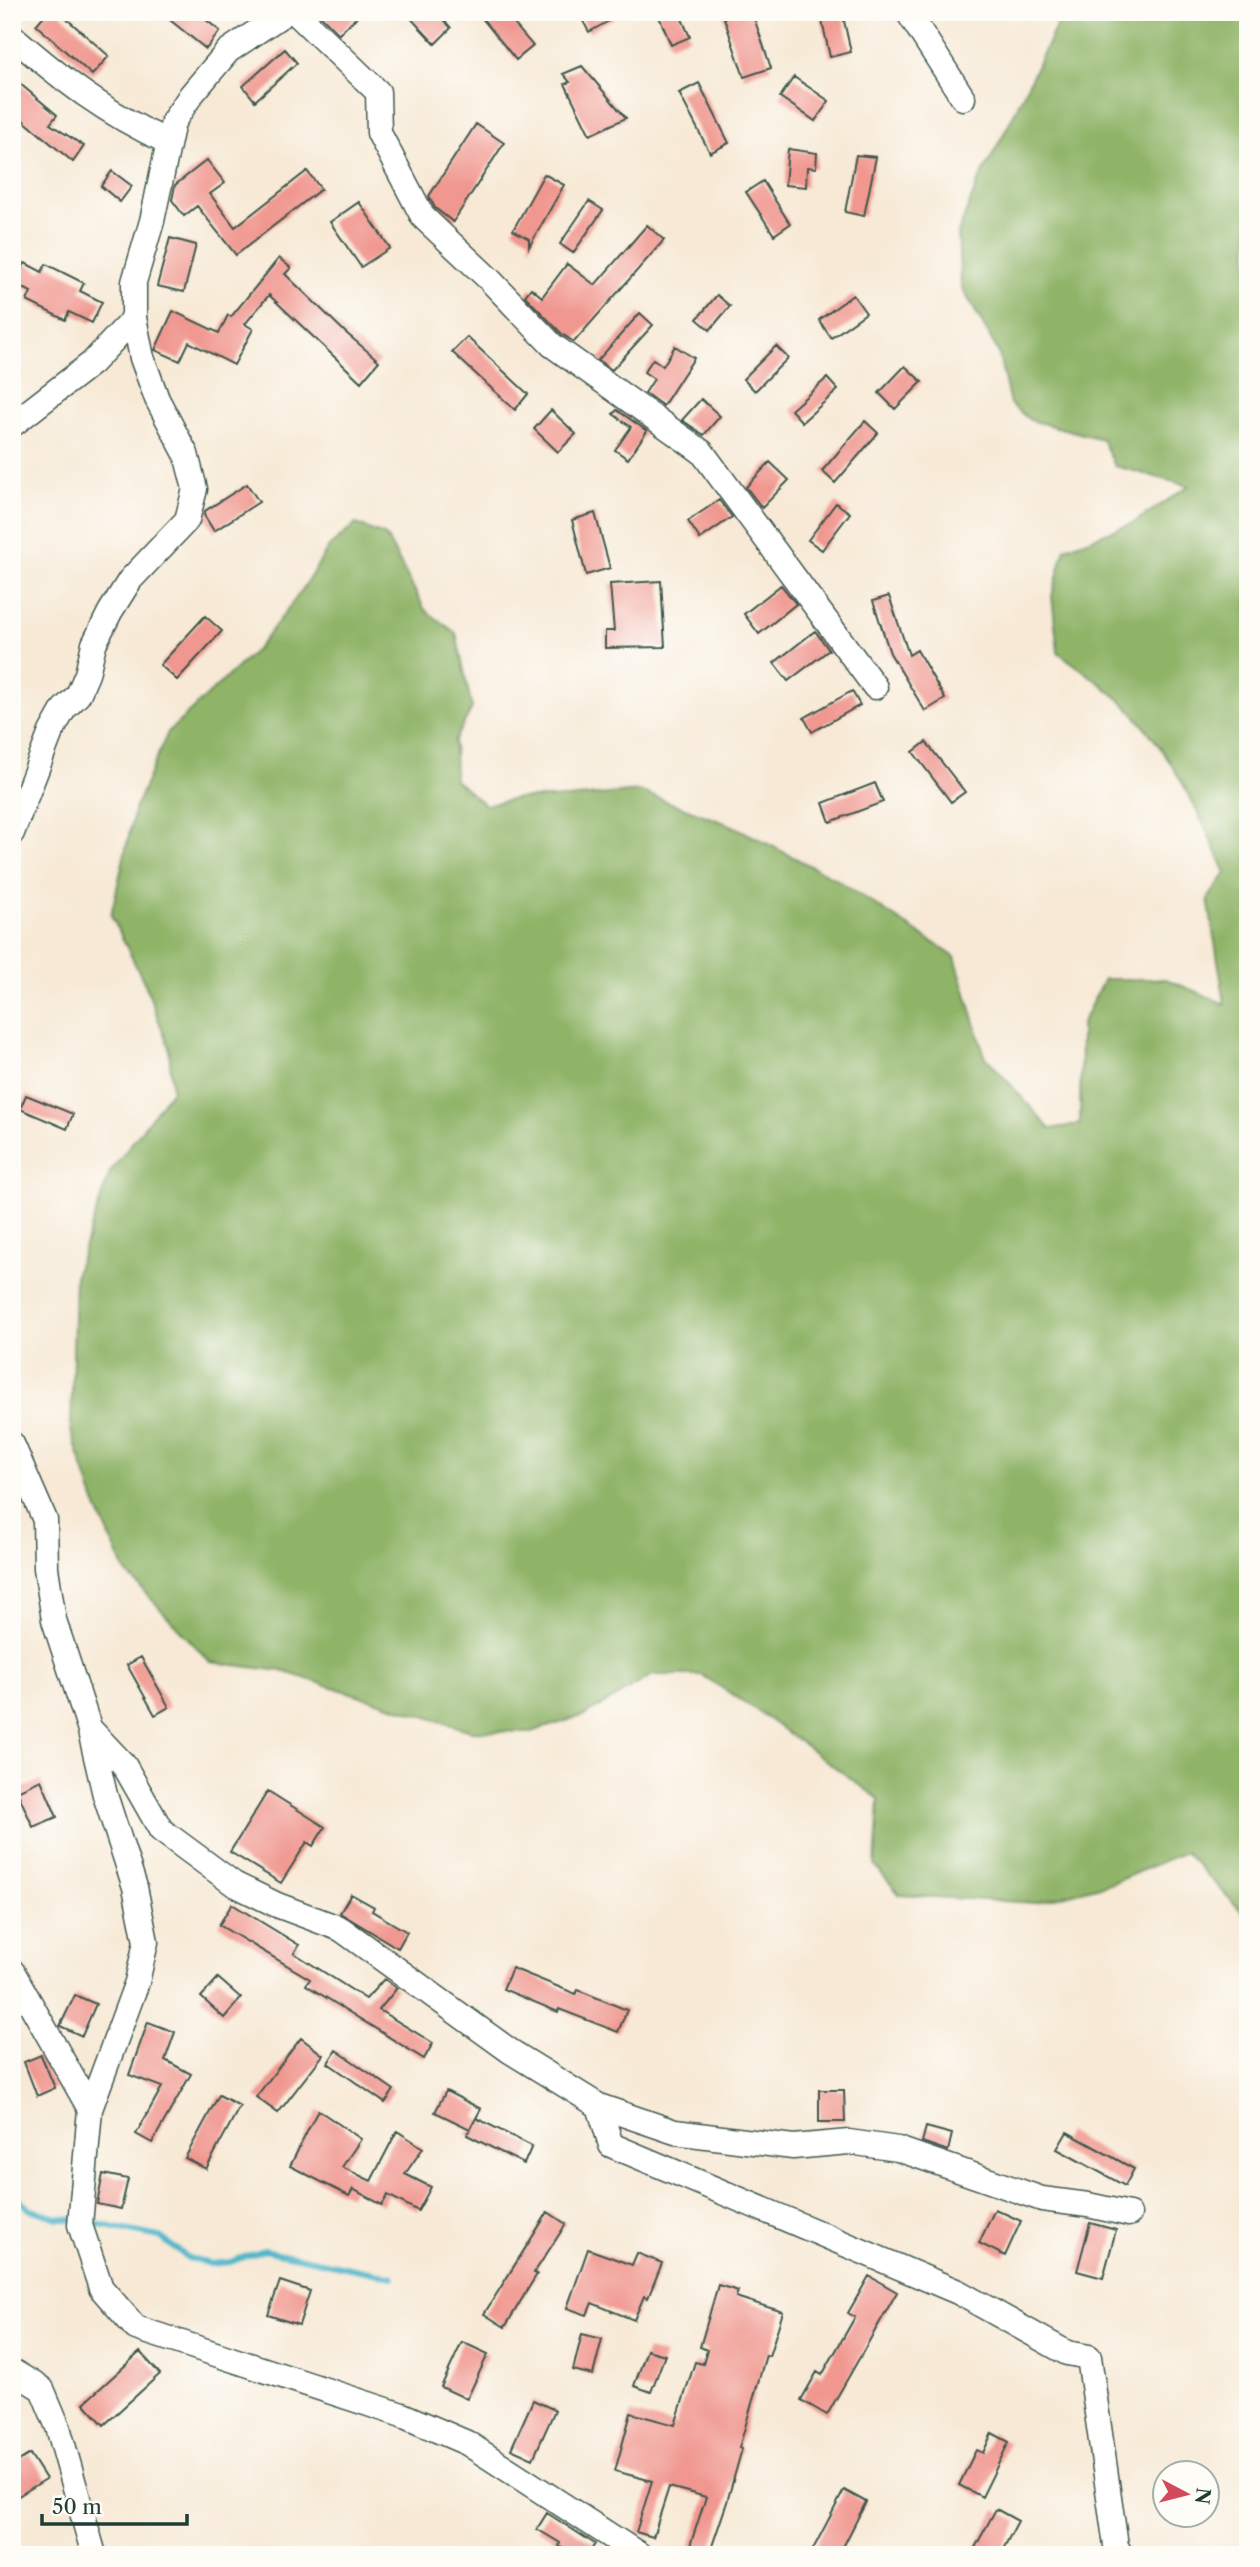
<svg xmlns="http://www.w3.org/2000/svg" width="1260" height="2567" font-family="'Libre Caslon Text',serif">
	<style>
		.forest { fill: #8fb468; stroke: #57784e; stroke-width: 2 }
		.lines { fill: none; stroke-linecap: round; stroke-linejoin: round }
		.stream { stroke: #4db6cb; stroke-width: 6 }
		.building { fill: #f0978f }
		.minor-casing { stroke: #3f574c; stroke-width: 27 }
		.minor { stroke: #fff; stroke-width: 24 }
	</style>
	<rect width="100%" height="100%" fill="#fdfcf7"/>
	<filter id="ink" filterUnits="userSpaceOnUse"><feTurbulence type="fractalNoise" baseFrequency=".0143" numOctaves="2"/><feDisplacementMap in="SourceGraphic" scale="14" xChannelSelector="R" yChannelSelector="G"/><feConvolveMatrix kernelMatrix="1 2 1 2 8 2 1 2 1" color-interpolation-filters="sRGB"/></filter>
	<filter id="wash" filterUnits="userSpaceOnUse"><feTurbulence type="fractalNoise" baseFrequency=".00686" numOctaves="4" result="noise"/><feDisplacementMap in="SourceGraphic" scale="28" xChannelSelector="R" yChannelSelector="G"/><feGaussianBlur stdDeviation="1.57" result="paint"/><feColorMatrix in="noise" values="0 0 0 0 0 0 0 0 0 0 0 0 0 0 0 0 0 1.4 0 .05"/><feComposite in="paint" operator="in"/></filter>
	<g filter="url(#wash)">
		<rect width="100%" height="100%" fill="#f7e9d5"/>
		<path class="forest" d="M1063,12H1248V1918L1185,1852L1112,1883L1035,1903L900,1895L875,1866L879,1799L756,1710L702,1675H653L585,1715L531,1732L471,1731L282,1671L210,1662L125,1571L95,1503L71,1431L75,1275L110,1172L172,1090L169,1047L145,984L111,915L135,808L168,732L258,648L302,590L329,547L356,524L386,536L425,610L456,633L472,708L454,741L455,780L485,805L519,798H567L639,791L733,826L836,879L955,957L985,1056L1050,1129L1080,1124L1081,1025L1104,979H1166L1225,1004L1208,899L1226,873C1199,813 1173,754 1126,706C1107,686 1080,669 1058,652L1052,596L1065,548L1133,523L1189,486L1115,466L1102,439L1030,420L1010,404L998,351L961,286L958,233L978,182L1009,124Z"/>
		<g class="lines">
			<path class="stream" d="M12,2193L29,2209L57,2218L76,2220
				M86,2222L160,2237L188,2258L211,2264L230,2262L264,2250L393,2277"/>
		</g>
		<g id="blocks">
			<path class="building" d="M47,12H59L109,56L92,75L36,25Z
				M160,12H196L220,31L206,49Z
				M317,12H362L339,34Z
				M405,12H437L451,28L435,44Z
				M477,12H504L533,46L516,60Z
				M578,12H625L589,32Z
				M657,12H679L690,37L671,45Z
				M722,12H752L771,68L744,77Z
				M820,12H842L851,52L830,57Z
				M285,49L297,63L255,101L243,86Z
				M582,66L626,118L590,135L565,84L570,82L563,74Z
				M12,77L57,115L50,124L84,146L73,162L12,111Z
				M794,77L829,101L815,121L780,97Z
				M699,83L729,143L710,153L679,93Z
				M476,124L504,143L453,222L435,208L429,196Z
				M788,149L817,153L816,168L807,167L806,187L785,185Z
				M856,155L876,157L864,216L845,212Z
				M207,160L225,183L210,194L235,227L307,171L321,189L236,255L197,206L184,216L172,200L175,185Z
				M112,171L132,186L120,202L101,186Z
				M544,174L564,185L529,247V239L513,230Z
				M763,181L790,224L774,235L746,192Z
				M589,201L603,210L573,253L560,244Z
				M359,202L390,248L361,267L330,222Z
				M647,225L664,240L574,342L562,334L525,296L531,288L542,297L567,264L595,285Z
				M170,238L196,245L184,292L157,286Z
				M279,258L291,268L285,274L345,332L379,361L361,382L269,295L245,324L253,329L234,365L189,342L180,361L155,350L173,311L219,333L228,315L231,317Z
				M25,263L42,272L46,264L84,283L80,291L102,302L92,323L69,312L65,320L27,301L31,292L14,283Z
				M717,295L730,306L710,330L697,319Z
				M853,295L866,313L831,338L819,320Z
				M640,313L653,325L612,370L598,360Z
				M467,337L528,394L515,410L452,352Z
				M675,346L694,358L663,406L645,393L654,379L644,372L653,359L663,366Z
				M776,346L788,358L755,391L743,379Z
				M905,366L922,382L895,409L879,393Z
				M827,378L838,390L802,422L791,410Z
				M701,399L720,416L704,435L682,420Z
				M551,410L576,434L558,452L534,429Z
				M617,410L647,431L628,459L615,450L631,427L613,414Z
				M865,421L878,433L835,483L822,471Z
				M770,462L789,480L762,508L746,487Z
				M247,484L259,502L214,531L204,515L205,511Z
				M719,500L732,517L700,539L688,521Z
				M836,503L850,513L822,550L808,540Z
				M595,513L610,568L586,575L572,520Z
				M661,581L665,647L605,648V631H614L610,584Z
				M781,585L796,604L759,634L744,614Z
				M889,596L909,655L917,650L945,699L925,711L890,653L873,601Z
				M205,616L222,631L177,680L160,665Z
				M815,631L829,650L788,681L774,663Z
				M852,691L860,705L812,732L804,718Z
				M926,742L965,792L951,802L913,752Z
				M875,783L883,802L830,822L823,803Z
				M26,1095L73,1114L67,1129L20,1109Z
				M141,1657L169,1707L155,1715L127,1665Z
				M41,1780L57,1817L33,1827L17,1791Z
				M268,1791L325,1827L313,1846L307,1842L281,1883L230,1852Z
				M351,1894L374,1907L372,1911L407,1932L398,1948L340,1913Z
				M232,1904L299,1945L294,1953L366,1999L384,1979L397,1988L379,2010L433,2043L424,2059L306,1985L310,1979L219,1925Z
				M512,1968L576,1994L578,1990L627,2010L618,2032L559,2009L558,2012L503,1989Z
				M218,1978L241,1998L224,2018L201,1997Z
				M75,1995L96,2004L82,2036L60,2026Z
				M148,2022L175,2032L165,2060L191,2074L152,2143L136,2134L162,2087L129,2075Z
				M301,2038L323,2055L278,2113L256,2097Z
				M336,2050L394,2090L385,2103L328,2063Z
				M41,2055L55,2088L37,2096L24,2062Z
				M819,2090H844L845,2122H819Z
				M446,2091L481,2109L470,2129L435,2112Z
				M219,2095L240,2106L206,2169L185,2158Z
				M318,2110L361,2139L342,2167L371,2181L397,2131L423,2148L405,2174L431,2187L418,2211L388,2195L382,2205L353,2189L349,2196L290,2166Z
				M476,2118L532,2146L524,2164L467,2135Z
				M926,2127L952,2134L948,2151L922,2142Z
				M1067,2132L1134,2169L1125,2186L1057,2149Z
				M103,2174L128,2179L121,2209L97,2204Z
				M995,2209L1021,2221L1005,2256L979,2243Z
				M548,2212L566,2224L534,2273L537,2274L505,2327L484,2314Z
				M1090,2223L1116,2230L1103,2278L1077,2271Z
				M588,2249L632,2265L637,2253L662,2263L648,2298L644,2296L634,2320L592,2303L587,2315L567,2308Z
				M869,2276L897,2292L827,2415L801,2400L817,2372L822,2375L855,2317L848,2313Z
				M280,2281L310,2291L299,2325L268,2315Z
				M718,2285L738,2291L736,2297L783,2312L769,2356L766,2355L739,2448L742,2449L727,2502L709,2555H687L706,2497L669,2487L653,2537L636,2532L652,2481L615,2471L631,2413L675,2425L695,2362L703,2364L707,2350L700,2347Z
				M582,2334L602,2339L593,2375L573,2370Z
				M462,2342L488,2354L467,2399L441,2387Z
				M647,2350L665,2355L651,2392L634,2386Z
				M140,2352L160,2374L104,2425L84,2403Z
				M533,2400L555,2410L533,2459L511,2449Z
				M992,2433L1009,2442L982,2497L959,2485L976,2450L983,2453Z
				M30,2454L46,2479L12,2500V2465Z
				M844,2490L866,2502L839,2555H810Z
				M996,2509L1018,2521L1000,2555H971Z
				M547,2513L595,2544L588,2555H573L559,2546L560,2543L537,2529Z"/>
		</g>
	</g>
	<g filter="url(#ink)">
		<use href="#blocks" fill-opacity="0" stroke="#3f574c" stroke-width="2"/>
		<g class="lines">
			<g class="minor-casing">
				<path id="minor" d="M295,12L378,92L379,133L423,217L489,279L552,345L702,452L875,687
					M908,12L963,98
					M12,36C64,81 105,113 168,142
					M12,425L92,363L134,318
					M12,833L51,732L64,709L78,695L87,674L94,644L110,612L130,580L187,520L195,489L186,454L157,399L142,358L134,318V282L152,221L173,122L191,95L228,51L286,12
					M12,1444L45,1520L46,1568L54,1620L89,1727L105,1795L135,1887L146,1942L137,1982L90,2109L80,2225L101,2288L136,2328L402,2415L467,2443L640,2555
					M91,1730L124,1765L161,1830L234,1884L277,1905L341,1929L510,2051L599,2106L611,2145L958,2292L1067,2353L1089,2357L1116,2546L1121,2555
					M12,1971L90,2109
					M599,2106L675,2132L793,2147L849,2142L898,2149L1042,2199L1088,2205L1129,2214
					M12,2371L42,2389L58,2427L94,2555"/>
			</g>
			<use href="#minor" class="minor"/>
		</g>
	</g>
	<rect width="1260" height="2567" fill="none" stroke="#fdfcf7" stroke-width="42"/>
	<g transform="translate(1186 2494) rotate(97)"><circle r="33" fill="#fdfcf7" stroke="#a4b0a9" stroke-width="2"/>
	<path d="M0-5L12 26L0 18L-12 26Z" fill="#d1495b"/>
	<text y="-10" font-size="19" font-weight="bold" text-anchor="middle" fill="#1f3d34">N</text>
	</g>
	<path d="M42 2514v10h145v-10" fill="none" stroke="#1f3d34" stroke-width="3.5"/>
	<text x="52" y="2514" font-size="21" fill="#1f3d34" stroke="#fdfcf7" stroke-width="5" paint-order="stroke">50 m</text>
</svg>
